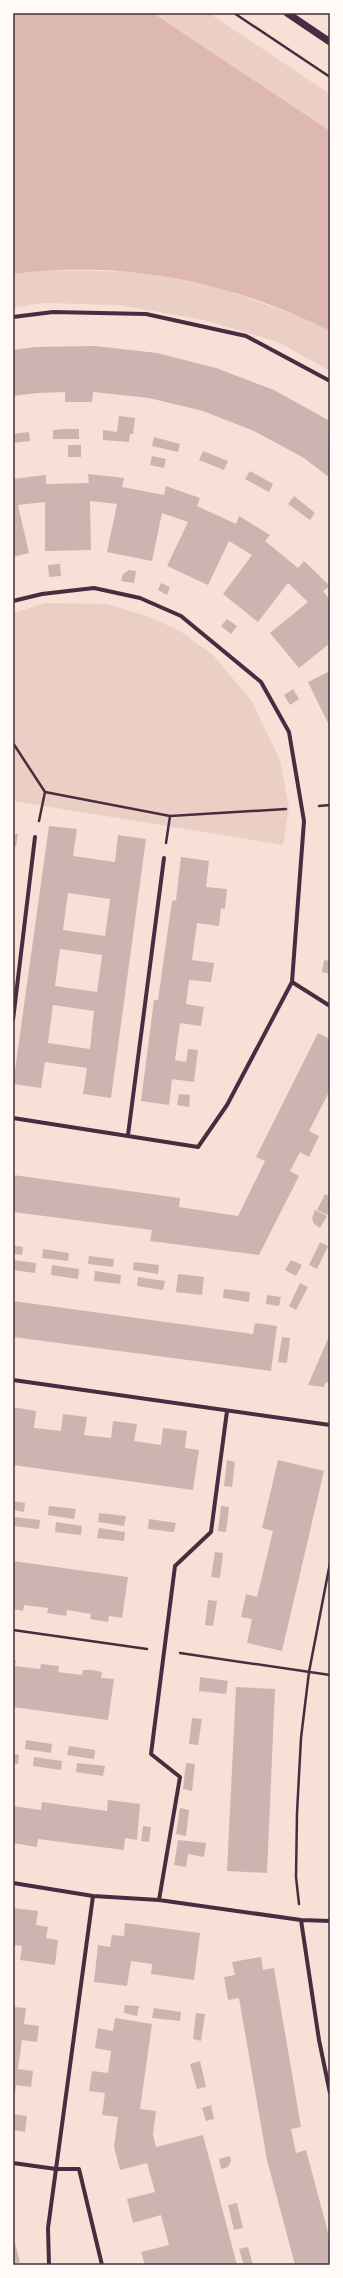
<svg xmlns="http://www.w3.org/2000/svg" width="343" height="2278" font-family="'Source Sans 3',sans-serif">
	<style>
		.green { fill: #ebcfc5 }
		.water { fill: #dcb8b0 }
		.building { fill: #ccb4b1; fill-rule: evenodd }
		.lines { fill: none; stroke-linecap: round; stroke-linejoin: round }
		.path { stroke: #4a2c40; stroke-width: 2.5 }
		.minor { stroke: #4a2c40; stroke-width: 4 }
		.tertiary { stroke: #4a2c40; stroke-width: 7 }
		.neatline { fill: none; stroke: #4a2c40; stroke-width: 1.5 }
	</style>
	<rect width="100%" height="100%" fill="#f7e1d7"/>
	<path class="green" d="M153,13H209L330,94V131Z
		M42,270L141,272L217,287L304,318L330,331V371L278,342L204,320L119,305L42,303L13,308V274Z
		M45,603L107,604L150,617L180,631L213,655L251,700L280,760L289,808L283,845L13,801V613Z"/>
	<path class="water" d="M13,13H153L330,131V331C234,282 120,259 13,274Z"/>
	<path class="building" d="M95,346L157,353L216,368L274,390L328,420L330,478L304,458L254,431L203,411L149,398L93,392L92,402H65V392L37,393L13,396V350L34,347Z
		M119,416L135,418L133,434H130L129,442L103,440V430L117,432Z
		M66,429H79V439H53V430Z
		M29,432L30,441L13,443V434Z
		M154,437L180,444L178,452L152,446Z
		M68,445H81V457H68Z
		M203,451L228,461L224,470L199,460Z
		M152,456L166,459L164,468L150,465Z
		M250,471L273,484L269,492L245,479Z
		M88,474L124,478L122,487L164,495L166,486L200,498L197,506L236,524L239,516L270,535L265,541L298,568L304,561L330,586L323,591L330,600V643L299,668L270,633L308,602L288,583L258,622L223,594L252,555L229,541L208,585L167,566L188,522L162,513L152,561L107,552L117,504L90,501L91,550L45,551V502L18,505L29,553L13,557V479L46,475V484L89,483Z
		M294,496L315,513L310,520L288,504Z
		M60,564L61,576L49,577L48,565Z
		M129,570L136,571L134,583L121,581L123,574Z
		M161,583L170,587L167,595L158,590Z
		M227,619L237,626L231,634L221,626Z
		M330,671V722L328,723L308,682Z
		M293,689L299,699L290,705L284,695Z
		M49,826L77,829L73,856L115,862L118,835L146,839L111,1098L83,1094L87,1068L45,1062L41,1088L13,1084ZM68,893L110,899L105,936L63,930ZM60,949L102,955L97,992L55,986ZM53,1005L94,1011L90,1049L48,1043Z
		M13,834H18L16,847L13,846Z
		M181,857L209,861L206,887L227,889L225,909L221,908L219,926L197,923L192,960L214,963L211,982L189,980L186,1004L204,1007L201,1026L180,1023L175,1060L186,1062L188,1049L198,1050L194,1082L172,1079L169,1105L141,1101L154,1000H158L172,901L176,900Z
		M324,960L330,961V974L322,972Z
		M318,1033L330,1039V1090L309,1131L319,1136L309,1157L300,1152L290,1171L299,1176L259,1255L150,1241L152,1230L13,1212V1175L180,1198L179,1207L238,1216L265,1161L256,1157Z
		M179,1094L190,1095L189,1107L177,1105Z
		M325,1194L330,1197V1209L327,1215L317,1210Z
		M315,1210L327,1216L320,1228L314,1224L312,1218Z
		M320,1242L328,1246L317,1269L309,1265Z
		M13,1245L23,1247L22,1255L13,1254Z
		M43,1249L69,1253L68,1261L42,1258Z
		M89,1256L114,1259L113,1267L88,1264Z
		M13,1260L36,1263L35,1273L13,1270Z
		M291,1260L302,1265L296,1276L285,1270Z
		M134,1262L159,1265L158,1274L133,1270Z
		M52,1265L79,1269L78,1279L51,1275Z
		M95,1271L121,1275L120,1284L94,1281Z
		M178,1274L204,1277L202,1295L176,1292Z
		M138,1277L165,1281L163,1290L137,1286Z
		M300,1283L308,1287L296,1310L289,1306Z
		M224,1289L250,1292L249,1302L223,1298Z
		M267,1295L281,1297L279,1306L266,1304Z
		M13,1301L253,1334L255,1323L277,1326L271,1371L13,1337Z
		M330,1334V1384L326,1382L324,1387L308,1385Z
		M282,1337L290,1338L287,1363L278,1362Z
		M13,1407L36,1411L34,1428L61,1431L63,1414L87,1417L84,1435L111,1438L113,1421L137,1424L134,1441L161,1445L163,1428L187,1431L185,1448L199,1450L193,1490L13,1465Z
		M227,1460L235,1462L232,1487L224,1486Z
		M278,1460L324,1471L282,1651L247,1643L252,1619L241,1617L246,1594L257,1597L273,1531L262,1528Z
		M13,1501L25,1503L24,1512L13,1510Z
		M49,1506L76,1509L74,1519L48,1515Z
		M221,1506L229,1507L226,1532L218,1531Z
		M99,1513L126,1516L124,1526L98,1522Z
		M14,1517L40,1520L39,1529L13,1526Z
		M149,1519L176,1523L174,1532L148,1529Z
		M56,1522L82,1526L81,1535L55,1532Z
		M99,1528L125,1532L124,1541L97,1538Z
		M215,1552L223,1553L220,1578L211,1577Z
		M13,1561L128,1577L122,1618L109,1616L108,1622L90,1619L91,1614L67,1610L66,1616L47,1613L48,1608L24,1605L23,1611L13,1609Z
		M208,1600L217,1601L213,1626L205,1625Z
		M13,1660H16L15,1666L40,1669L41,1664L59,1666L58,1672L82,1675L83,1670H92L102,1672L101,1678L114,1679L108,1720L13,1707Z
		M200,1677L228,1681L226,1694L199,1691Z
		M236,1687L275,1689L267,1873L227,1871Z
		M192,1718L202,1719L198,1745L189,1744Z
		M26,1740L52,1744L51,1753L25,1749Z
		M69,1746L95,1750L94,1759L67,1755Z
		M13,1754L19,1755L18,1764L13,1763Z
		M34,1757L62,1761L61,1770L33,1766Z
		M77,1763L105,1766L103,1776L76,1772Z
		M186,1763L195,1764L192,1791L183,1789Z
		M108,1800L140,1804L137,1840L125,1838L124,1850L38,1839L37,1847L13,1843V1806L41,1810L42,1802L107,1811Z
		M180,1808L189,1810L186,1836L176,1834Z
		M143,1826L151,1827L149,1842L141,1841Z
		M178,1840L206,1843L204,1857L188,1854L186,1867L174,1865Z
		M13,1908L38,1911L36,1925L48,1927L46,1938L58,1940L55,1965L20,1960L22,1946L13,1945Z
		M125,1923L200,1933L194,1980L151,1974L152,1964L131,1961L127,1986L94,1982L98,1945L110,1947L112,1935L124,1936Z
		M261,1957L263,1970L274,1968L301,2127L291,2129L296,2153L306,2150L330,2240V2265H295L267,2160L239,1998L228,2000L224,1977L235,1975L232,1962Z
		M125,2005L139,2006L137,2016L124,2013Z
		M13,2007L26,2008L24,2024L39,2026L37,2042L22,2040L18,2069L33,2071L31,2087L16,2085L14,2101Z
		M154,2008L181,2012L180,2021L152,2018Z
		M196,2013L205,2014L201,2041L193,2039Z
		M115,2018L152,2024L140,2109L156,2111L153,2134L156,2147L203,2135L237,2265H145L141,2252L169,2245L161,2215L133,2223L127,2199L155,2192L147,2163L120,2170L114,2147L118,2117L102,2115L105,2093L89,2091L92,2071L108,2073L111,2051L95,2048L98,2028L113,2031Z
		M200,2061L206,2087L197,2089L190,2064Z
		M211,2105L214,2119L206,2121L202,2108Z
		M13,2114L27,2116L25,2132L13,2130Z
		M230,2156L231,2161L228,2167L221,2169L219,2159Z
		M237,2203L243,2228L234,2230L228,2205Z
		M13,2243H15L20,2262L13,2264Z
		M248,2247L253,2265H244L239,2249Z"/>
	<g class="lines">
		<path class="path" d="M234,13L330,77
			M13,743L45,792L170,816L286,809
			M319,806L330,805
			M39,821L45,792
			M166,843L170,816
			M13,1630L147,1649
			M180,1653L330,1675
			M299,1904L296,1877L297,1813L301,1738L309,1672L330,1563"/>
		<path class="minor" d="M13,317L53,312L146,314L246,336L330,381
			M13,601L42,594L94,588L140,598L181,616L261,682L289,732L304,821L292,982L227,1105L198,1147L13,1118
			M292,982L330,1006
			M13,1020L35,837
			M128,1135L164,858
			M13,1380L330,1425
			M13,1883L93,1896L159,1900L301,1920L330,1921
			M159,1900L180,1777L151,1754L175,1566L211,1532L227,1411
			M301,1920L319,2040L330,2093
			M13,2163L56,2169H79L102,2265
			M49,2265L48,2228L93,1896"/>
		<path class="tertiary" d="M287,13L330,42"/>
	</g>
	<rect width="343" height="2278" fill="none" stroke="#fffaf5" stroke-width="28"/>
	<rect x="14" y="14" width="315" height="2250" class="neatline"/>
</svg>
